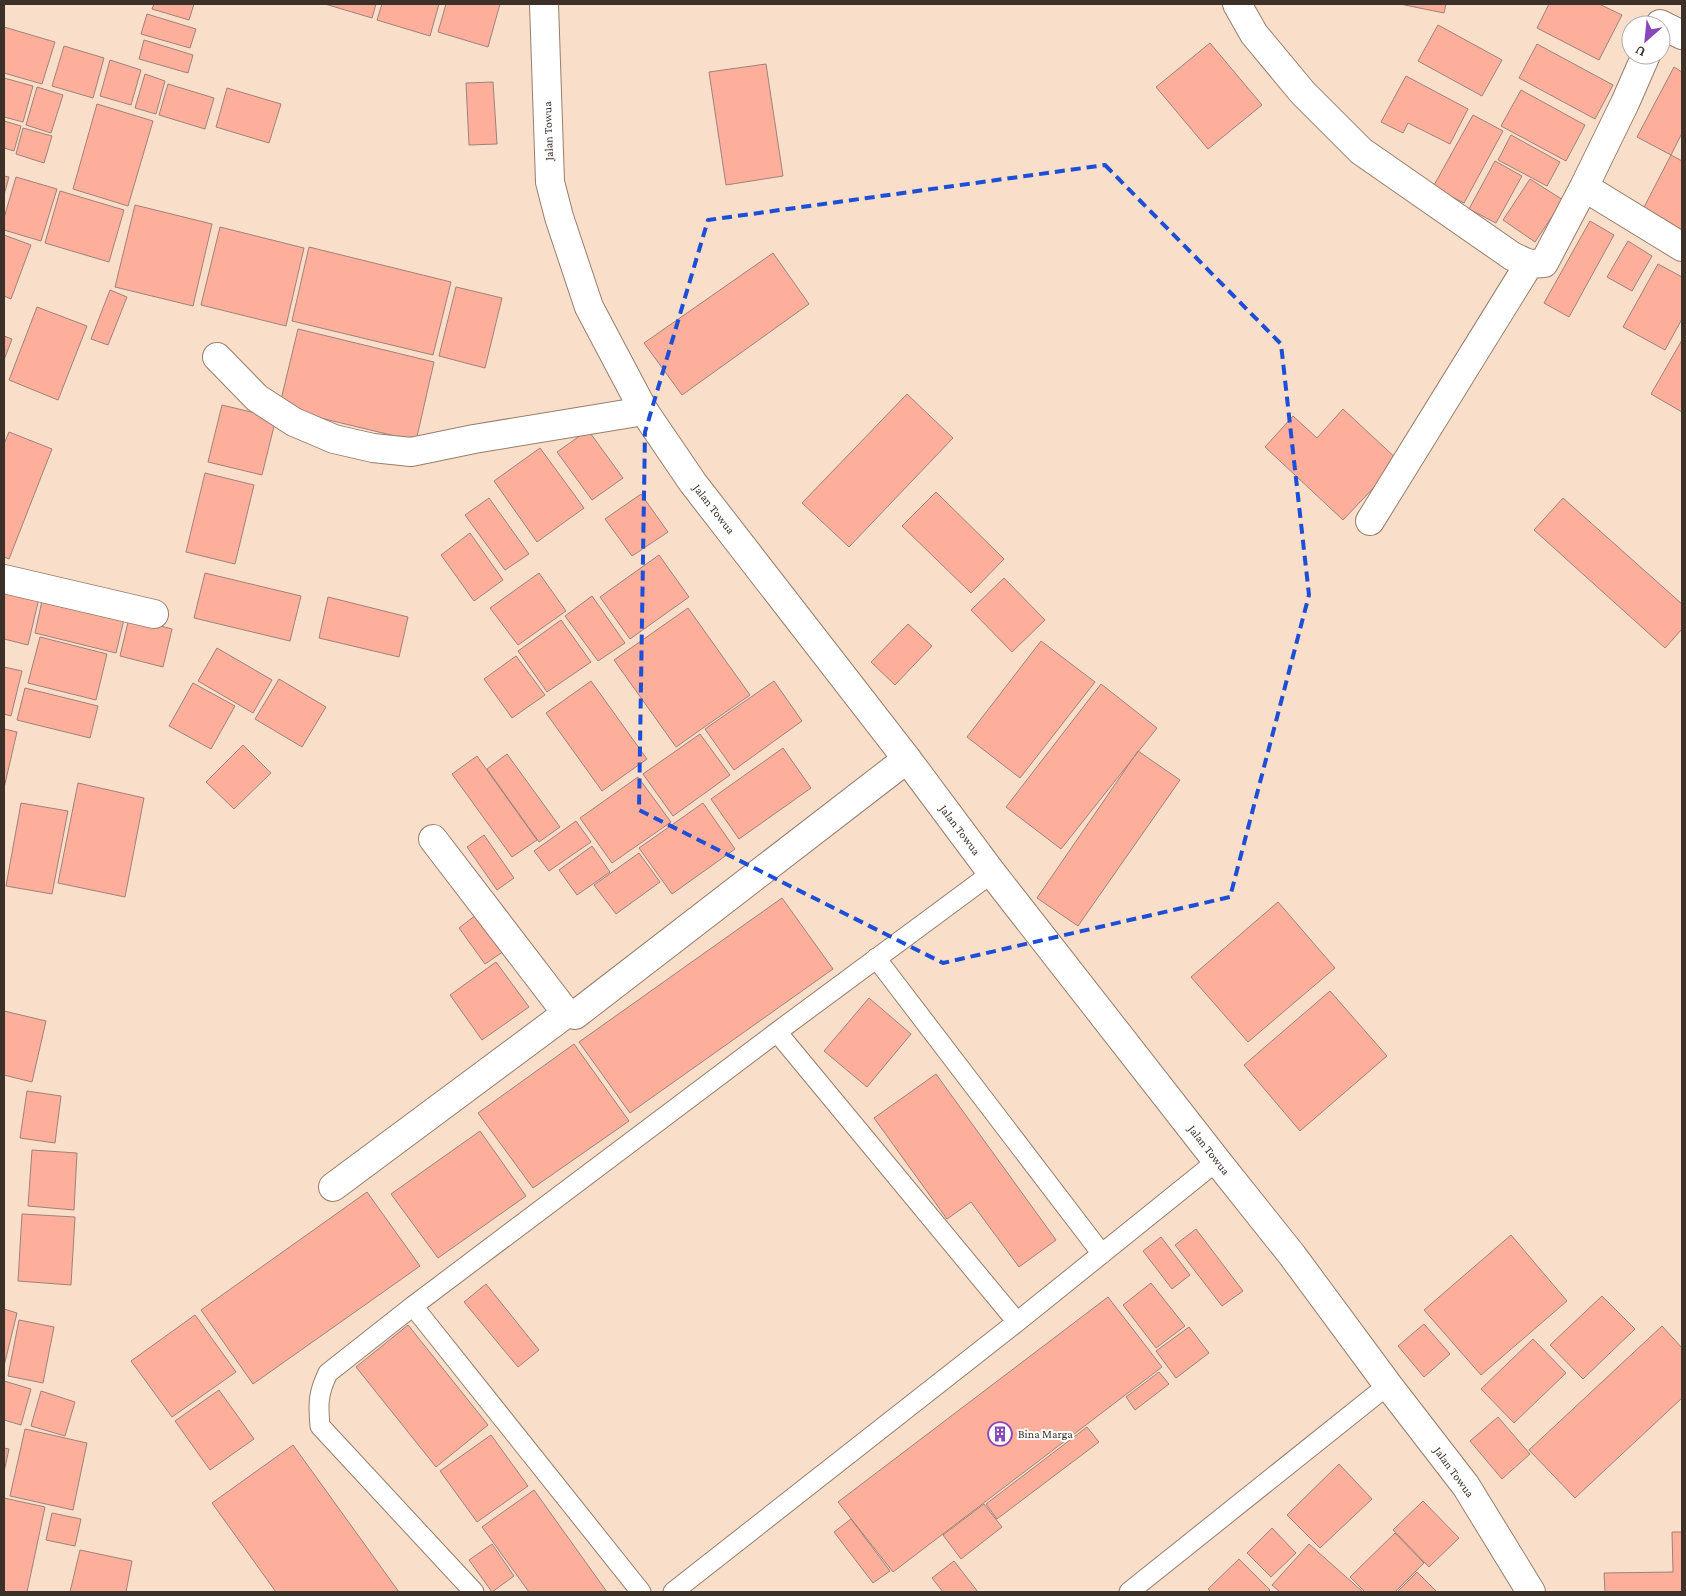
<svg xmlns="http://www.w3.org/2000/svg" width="1686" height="1596" font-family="'Crimson Pro',serif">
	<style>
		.building { fill: #fdaf9b; stroke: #a08179 }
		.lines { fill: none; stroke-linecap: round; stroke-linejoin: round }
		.lane-casing { stroke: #977e6c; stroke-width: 21 }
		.street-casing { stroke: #977e6c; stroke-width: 30 }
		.primary-casing { stroke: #977e6c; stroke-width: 30 }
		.lane { stroke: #fff; stroke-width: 19 }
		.street { stroke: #fff; stroke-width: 28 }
		.primary { stroke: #fff; stroke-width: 28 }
		.marked { fill: none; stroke: #1d4ed8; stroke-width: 4; stroke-dasharray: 10 6; stroke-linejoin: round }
		.labels { text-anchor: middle; stroke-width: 4; stroke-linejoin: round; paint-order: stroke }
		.street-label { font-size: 12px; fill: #3c3129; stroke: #fff }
		.poi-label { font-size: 12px; fill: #3c3129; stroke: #fff; text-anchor: start }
	</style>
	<rect width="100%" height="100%" fill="#f9deca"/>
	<path class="building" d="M154,4H194L189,20L152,9Z
		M325,4H376L372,18Z
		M382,4H439L430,36L377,20Z
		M446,4H500L488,47L438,32Z
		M1400,4H1446L1444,13Z
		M1549,4H1599L1622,15L1599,60L1537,28Z
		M147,14L196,29L190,48L141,34Z
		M1438,25L1502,60L1482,96L1418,61Z
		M4,27L55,42L42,84L4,73Z
		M144,40L193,55L188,73L139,59Z
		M1210,43L1262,105L1208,149L1156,87Z
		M1537,44L1613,85L1595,119L1519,78Z
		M64,46L104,58L93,98L52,86Z
		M110,60L141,70L131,105L100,96Z
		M766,64L783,176L726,185L709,72Z
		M1674,67L1682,72V133L1671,155L1637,137Z
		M145,74L165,81L156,114L135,108Z
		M1406,76L1468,109L1450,144L1408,123L1403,133L1381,122Z
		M4,78L33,86L23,122L4,117Z
		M493,82L497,144L469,145L466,83Z
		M168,84L214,98L205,129L159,115Z
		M37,87L63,95L51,133L26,125Z
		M227,88L281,104L269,143L216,127Z
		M1521,90L1585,125L1566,161L1501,126Z
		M97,104L153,121L128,206L73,189Z
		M1473,115L1503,131L1464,203L1433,187Z
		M4,121L21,126L14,151L4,148Z
		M23,128L52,136L44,163L16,154Z
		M1511,135L1560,162L1547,186L1498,160Z
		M1671,155L1682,161V234L1641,213Z
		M1495,161L1522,176L1496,223L1469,209Z
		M4,176L9,177L4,195Z
		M16,177L57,189L41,241L4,230V218Z
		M1530,179L1563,200L1535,242L1503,220Z
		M60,191L124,210L109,262L45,243Z
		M135,205L212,224L193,306L115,287Z
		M1590,221L1614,235L1569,317L1544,303Z
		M220,227L304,248L286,326L201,305Z
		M4,235L31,245L11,299L4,296Z
		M1628,241L1652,256L1632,291L1607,277Z
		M309,247L451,282L433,355L292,321Z
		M773,253L809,304L682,395L644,343Z
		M1658,264L1682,277V319L1665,350L1623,327Z
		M456,287L502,298L485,368L439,356Z
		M110,290L127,297L108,345L91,339Z
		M37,307L87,326L58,400L9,380Z
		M298,329L434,362L416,441L279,408Z
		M4,336L12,339L4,360Z
		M1682,340V412L1651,394Z
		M907,394L953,438L849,547L802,503Z
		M222,405L276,418L262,475L208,462Z
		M1343,409L1399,461L1343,520L1265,447L1293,416L1317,438Z
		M588,430L623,478L592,500L557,452Z
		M9,432L52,449L9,559L4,557V444Z
		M540,448L584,508L537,542L494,481Z
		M205,473L254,485L235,564L186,552Z
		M936,492L1004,559L971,593L902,526Z
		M641,494L668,532L632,556L605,519Z
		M489,498L529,554L505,570L465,515Z
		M1563,498L1682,604V629L1665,648L1534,530Z
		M470,533L503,580L474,601L441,555Z
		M659,555L689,597L630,639L600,597Z
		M205,573L301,596L290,641L194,618Z
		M539,573L566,611L518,645L490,608Z
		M1004,578L1045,620L1012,652L971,610Z
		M4,590L39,598L28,645L4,639Z
		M43,596L125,615L116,653L35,633Z
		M592,596L625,643L598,661L565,616Z
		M328,597L408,617L399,657L319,638Z
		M688,608L750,695L676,747L614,660Z
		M129,618L172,629L163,667L120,656Z
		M561,620L591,662L547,692L518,651Z
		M908,624L932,646L895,685L871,662Z
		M40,637L107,654L96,700L28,683Z
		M1041,641L1095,682L1020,778L967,737Z
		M217,648L272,680L253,713L198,681Z
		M516,656L545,695L512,718L484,679Z
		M4,667L22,671L11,716L4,714Z
		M279,679L326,707L302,747L255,719Z
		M591,681L647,759L602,791L546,713Z
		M774,681L802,721L734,770L705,729Z
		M193,683L235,706L211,749L169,726Z
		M1101,684L1157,728L1061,849L1006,807Z
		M25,688L98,706L90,738L17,720Z
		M4,729L17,732L4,788Z
		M700,734L730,775L673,816L643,774Z
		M243,745L271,773L234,809L206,782Z
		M783,748L811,788L739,839L711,799Z
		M1138,751L1180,780L1078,926L1037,898Z
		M507,754L560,827L539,842L487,769Z
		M477,756L537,840L512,857L452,774Z
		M638,777L671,822L612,863L580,818Z
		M78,783L144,798L125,897L58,883Z
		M21,803L68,811L52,894L6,886Z
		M703,803L735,849L672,894L639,848Z
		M576,821L591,842L549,871L534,851Z
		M484,835L514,878L497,890L467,847Z
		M592,846L610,872L577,895L559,870Z
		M639,853L660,882L616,914L594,885Z
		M782,898L833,969L630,1113L579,1042Z
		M1278,902L1335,968L1248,1042L1191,977Z
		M480,912L507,949L485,964L459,928Z
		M496,962L529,1007L482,1040L450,995Z
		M1330,991L1387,1056L1300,1131L1244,1065Z
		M869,998L911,1034L867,1087L824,1051Z
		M4,1011L46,1021L32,1082L4,1075Z
		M574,1044L629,1121L533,1188L478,1113Z
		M936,1074L1056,1240L1019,1267L971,1202L947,1219L874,1118Z
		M27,1091L61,1096L55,1143L20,1138Z
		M480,1131L526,1196L438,1258L391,1194Z
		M32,1150L77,1153L74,1210L28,1206Z
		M367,1192L420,1266L253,1384L201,1310Z
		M22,1214L75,1217L71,1285L18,1281Z
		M1196,1229L1243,1291L1222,1306L1175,1245Z
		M1511,1235L1567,1301L1481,1375L1424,1310Z
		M1161,1237L1190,1275L1172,1289L1143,1251Z
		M1151,1283L1185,1326L1156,1348L1123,1305Z
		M486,1284L539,1350L518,1367L464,1302Z
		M1602,1296L1635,1329L1583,1379L1550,1345Z
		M1108,1297L1162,1367L893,1572L838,1502Z
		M4,1309L17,1313L4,1366Z
		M195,1315L236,1372L172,1417L131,1361Z
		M19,1320L54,1327L43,1383L8,1376Z
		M1424,1324L1450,1354L1424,1377L1398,1346Z
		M408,1325L488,1425L436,1467L356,1367Z
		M1662,1326L1682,1348V1398L1575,1498L1529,1450Z
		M1189,1327L1209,1353L1176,1378L1156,1351Z
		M1533,1339L1566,1373L1514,1423L1481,1389Z
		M1159,1372L1169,1384L1135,1410L1126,1397Z
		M4,1381L31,1389L21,1425L4,1420Z
		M219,1390L254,1439L210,1470L175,1421Z
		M41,1391L75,1402L65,1436L31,1426Z
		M1498,1417L1530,1454L1502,1479L1470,1441Z
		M1087,1427L1099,1442L997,1519L986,1504Z
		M25,1429L87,1443L73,1510L10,1496Z
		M491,1435L528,1486L477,1522L440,1471Z
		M293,1445L399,1592H276L212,1503Z
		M4,1448L9,1449L4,1472Z
		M1339,1464L1372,1499L1320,1548L1287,1515Z
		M534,1490L607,1592H529L482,1527Z
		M4,1498L45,1507L27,1592H4Z
		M1423,1501L1459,1538L1429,1567L1393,1530Z
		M984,1504L1002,1527L961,1559L943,1535Z
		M52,1513L81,1519L75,1546L46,1540Z
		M851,1519L890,1571L873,1583L834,1532Z
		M1272,1528L1296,1553L1271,1577L1247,1553Z
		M1672,1532H1682V1592H1605L1604,1573L1673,1572Z
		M1395,1533L1424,1563L1395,1592H1365L1350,1577Z
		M492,1544L514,1576L492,1592L469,1560Z
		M1309,1544L1363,1592H1280L1272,1585Z
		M80,1550L132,1561L126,1592H70Z
		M1239,1559L1270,1590L1268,1592H1211L1208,1589Z
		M954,1561L978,1592H943L932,1578Z
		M1417,1572L1437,1592H1397Z"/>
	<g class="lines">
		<g class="lane-casing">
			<path id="lane" d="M876,958L1102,1254
				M777,1032L1017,1322
				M413,1306L641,1592
				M474,1592L320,1426C318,1404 318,1393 328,1373L413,1306L777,1032L992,873
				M673,1592L1017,1322L1217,1161
				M1129,1592L1388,1385"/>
		</g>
		<g class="street-casing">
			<path id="street" d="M1237,4L1254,34L1303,93L1361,151L1512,256L1529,264L1544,263L1584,187
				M1660,24L1682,35
				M1646,55L1625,103L1584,187L1682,247
				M217,357L257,398L294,422L334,439L373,448L411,452L474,439L644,411
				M1370,521L1529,264
				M4,579L154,614
				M433,839L564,1010L567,1013L575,1015L907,759
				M333,1187L567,1013"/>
		</g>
		<g class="primary-casing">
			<path id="primary" d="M544,4L550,182L559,217L589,307L644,411L693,483L907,759L992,873L1217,1161L1292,1255L1388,1385L1466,1486L1531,1592"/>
		</g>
		<use href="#lane" class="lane"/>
		<use href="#street" class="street"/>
		<use href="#primary" class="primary"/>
	</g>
	<path class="marked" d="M1105,165L1281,344L1309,595L1230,897L943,963L639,810L645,432L708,220Z"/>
	<defs>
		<g id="building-ring" transform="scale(1.25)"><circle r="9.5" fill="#fff" stroke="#8a47bb" stroke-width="1.5"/><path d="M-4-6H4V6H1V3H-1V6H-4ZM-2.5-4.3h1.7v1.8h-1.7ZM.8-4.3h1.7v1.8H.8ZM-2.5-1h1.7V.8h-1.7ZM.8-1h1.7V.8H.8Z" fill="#8a47bb"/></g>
	</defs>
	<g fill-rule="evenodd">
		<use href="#building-ring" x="1000" y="1434"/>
	</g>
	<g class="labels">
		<g class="street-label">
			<text transform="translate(548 131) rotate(-92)" y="4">Jalan Towua</text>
			<text transform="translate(714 509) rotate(52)" y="4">Jalan Towua</text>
			<text transform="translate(960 830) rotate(53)" y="4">Jalan Towua</text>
			<text transform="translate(1209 1150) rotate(52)" y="4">Jalan Towua</text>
			<text transform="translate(1454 1472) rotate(54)" y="4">Jalan Towua</text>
		</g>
		<g class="poi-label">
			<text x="1018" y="1438">Bina Marga</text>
		</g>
	</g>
	<rect width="1686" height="1596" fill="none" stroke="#3c3129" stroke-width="10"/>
	<g transform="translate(1646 40) rotate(207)"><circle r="24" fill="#ffffff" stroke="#b1ada9"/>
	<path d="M0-4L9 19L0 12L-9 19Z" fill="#8a47bb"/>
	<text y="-8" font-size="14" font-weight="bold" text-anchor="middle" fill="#3c3129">U</text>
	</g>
</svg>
